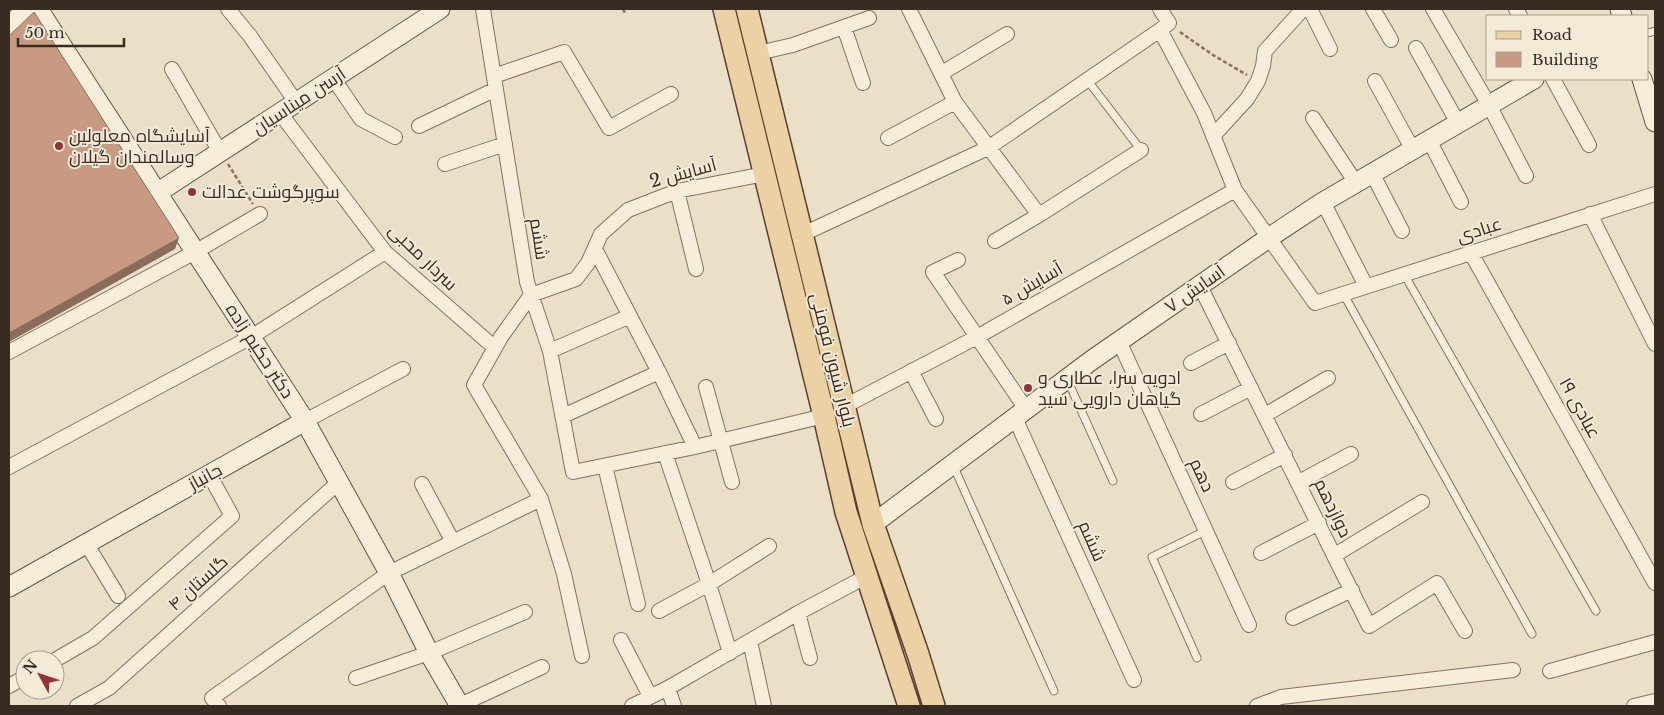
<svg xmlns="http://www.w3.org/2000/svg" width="1664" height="715" font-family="'Libre Baskerville',Cairo,serif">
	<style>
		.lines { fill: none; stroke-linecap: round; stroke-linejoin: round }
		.lane-casing { stroke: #87715e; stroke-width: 9 }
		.street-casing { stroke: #87715e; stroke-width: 16 }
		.secondary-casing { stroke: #695341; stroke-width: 21 }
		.primary-casing { stroke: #554032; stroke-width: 24 }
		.path { stroke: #87715e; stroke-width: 2.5; stroke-dasharray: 4 2.5; stroke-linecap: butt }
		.lane { stroke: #f7eddb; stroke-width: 7 }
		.street { stroke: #f7eddb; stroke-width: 14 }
		.secondary { stroke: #f7eddb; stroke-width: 19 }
		.primary { stroke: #ecd1a4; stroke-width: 21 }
		.shaded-wall { fill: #8b6c5a }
		.building { fill: #c79a81; stroke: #8b6c5a }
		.poi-dot { fill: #923339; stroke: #f4ead8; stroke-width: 2 }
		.labels { text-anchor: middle; stroke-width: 4; stroke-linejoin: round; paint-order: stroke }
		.street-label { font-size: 18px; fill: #382b21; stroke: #f4ead8 }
		.poi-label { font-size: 18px; fill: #382b21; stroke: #f4ead8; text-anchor: start }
	</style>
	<rect width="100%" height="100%" fill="#ecdfc8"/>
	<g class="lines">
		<g class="lane-casing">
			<path id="lane" d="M1648,33L1655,31
				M1088,81L1141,150
				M1404,274L1596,611
				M1343,293L1532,634
				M1067,379L1113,481
				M953,465L1054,691
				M1197,658L1152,557L1207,530"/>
		</g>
		<g class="street-casing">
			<path id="street" d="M228,9L250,36L296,102
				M483,9L527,282L550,351L573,472L695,447L824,416
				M909,9L955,102L1039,215
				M1160,9L1169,23L1160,30L1204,113L1235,190L1315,303L1655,194
				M1310,9L1330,49
				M1373,9L1391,40
				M1433,9L1489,105L1526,176
				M1516,9L1520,16
				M844,27L863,83
				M1416,48L1458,123
				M758,53L793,45L869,18
				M172,69L220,152
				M942,73L1007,34
				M494,76L564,52L609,128L671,94
				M333,78L361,119L395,137
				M1553,79L1589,145
				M1375,81L1413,150
				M280,113L385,252L495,348
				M1313,118L1356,183
				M419,126L496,89
				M1213,136L1247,99L1258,81L1263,66L1265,51L1303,9
				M888,138L955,102
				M1429,140L1461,202
				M445,164L505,144
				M1372,173L1402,231
				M677,191L696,269
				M1323,202L1366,286
				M1590,214L1655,344
				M801,235L988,148L1160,30
				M995,241L1039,215L1141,150
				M595,249L659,372L695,447
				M1471,253L1655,583
				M958,260L933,272L1026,409
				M1200,286L1369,626L1437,583L1465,631
				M1119,341L1249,625
				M550,351L630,316
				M9,352L195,252L260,214
				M1191,363L1229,343
				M911,371L936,419
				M706,387L732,482
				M845,406L977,337L1235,190
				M1201,414L1251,388
				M1265,415L1328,378
				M563,416L659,372
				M1015,418L1134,680
				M305,421L403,369
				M665,453L709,584L730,653
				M605,466L638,604
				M9,467L251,337L385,252
				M1233,482L1285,455
				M1299,482L1351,454
				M422,484L453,542
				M86,543L118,596
				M1261,553L1319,523
				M1335,555L1422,502
				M659,611L709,584L769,546
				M798,613L810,658
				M1293,618L1352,590
				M621,640L650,696
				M750,641L764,706
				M582,656L564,574L541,499L474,385L501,337L531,295L576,279L588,263L601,234L628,210L677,191L764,174
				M55,660L93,638L232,516L209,474
				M1550,671L1655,642
				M356,678L429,653L525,612
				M9,686L25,677
				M668,688L674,706
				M77,706L109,688L339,482
				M219,706L212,698L389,573L541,499
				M458,706L542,667
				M632,706L668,688L798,613L867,576
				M1257,706L1281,697L1513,670
				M1634,706L1655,701"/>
		</g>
		<g class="secondary-casing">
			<path id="secondary" d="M38,9L305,421L389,573L429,653L460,706
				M1620,9L1622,16
				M9,26L27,9
				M1642,79L1655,122
				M157,193L440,9
				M873,524L1092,360L1270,237L1323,202L1534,79
				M9,587L305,421"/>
		</g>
		<g class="primary-casing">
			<path id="primary" d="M724,9L824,416L846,512L909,706
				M747,9L873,524L918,654L934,706"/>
		</g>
		<path class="path" d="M623,9L625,13
			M1180,32L1213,55L1247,75
			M228,164L253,204"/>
		<use href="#lane" class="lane"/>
		<use href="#street" class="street"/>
		<use href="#secondary" class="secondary"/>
		<use href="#primary" class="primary"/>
	</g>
	<path class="shaded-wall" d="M179,238L175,249L9,342V333Z"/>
	<path class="building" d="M34,12L179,238L9,333V36Z"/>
	<g class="poi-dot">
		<circle cx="59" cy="146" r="5"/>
		<circle cx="192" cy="192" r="5"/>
		<circle cx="1028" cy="388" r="5"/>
	</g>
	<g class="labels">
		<g class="street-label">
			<text transform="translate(299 101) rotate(-33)" y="6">آرسن میناسیان</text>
			<text transform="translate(683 173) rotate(-15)" y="6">آسایش 2</text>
			<text transform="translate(1479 230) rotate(-18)" y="6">عبادی</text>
			<text transform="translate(539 239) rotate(81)" y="6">ششم</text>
			<text transform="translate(423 257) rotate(44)" y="6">سردار محبی</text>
			<text transform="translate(1032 284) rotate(-30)" y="6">آسایش ۵</text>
			<text transform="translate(1195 289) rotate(-35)" y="6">آسایش ۷</text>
			<text transform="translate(260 351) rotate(57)" y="6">دکتر حکیم زاده</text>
			<text transform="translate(833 360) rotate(76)" y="6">بلوار شیون فومنی</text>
			<text transform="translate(1580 408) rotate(61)" y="6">عبادی ۱۹</text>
			<text transform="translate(1202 475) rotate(65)" y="6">دهم</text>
			<text transform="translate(205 477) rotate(-29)" y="6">جانباز</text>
			<text transform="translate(1333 508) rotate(64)" y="6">دوازدهم</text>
			<text transform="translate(1092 541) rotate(66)" y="6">ششم</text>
			<text transform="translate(198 583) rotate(-42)" y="6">گلستان ۴</text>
		</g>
		<g class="poi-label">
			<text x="69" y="142">آسایشگاه معلولین<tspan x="69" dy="21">وسالمندان گیلان</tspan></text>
			<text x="202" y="198">سوپرگوشت عدالت</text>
			<text x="1038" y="384">ادویه سرا، عطاری و<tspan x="1038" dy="21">گیاهان دارویی سید</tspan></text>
		</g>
	</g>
	<rect width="1664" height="715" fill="none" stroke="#382b21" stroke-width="20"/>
	<rect x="1486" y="15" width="162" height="65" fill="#f4ead8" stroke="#a99e8f"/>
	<rect x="1496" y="31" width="25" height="8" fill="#ecd1a4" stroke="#a99e8f"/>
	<text x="1532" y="40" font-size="15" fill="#382b21">Road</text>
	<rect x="1496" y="52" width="25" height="15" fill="#c79a81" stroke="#a99e8f"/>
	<text x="1532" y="65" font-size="15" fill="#382b21">Building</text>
	<g transform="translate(40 675) rotate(310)"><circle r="24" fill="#f4ead8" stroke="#a99e8f"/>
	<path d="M0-4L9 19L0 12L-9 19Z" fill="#923339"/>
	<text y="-8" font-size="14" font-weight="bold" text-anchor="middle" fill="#382b21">N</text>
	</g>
	<path d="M18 38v8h106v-8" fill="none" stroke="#382b21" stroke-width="2.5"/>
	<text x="25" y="38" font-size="15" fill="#382b21" stroke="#f4ead8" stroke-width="4" paint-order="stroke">50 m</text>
</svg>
